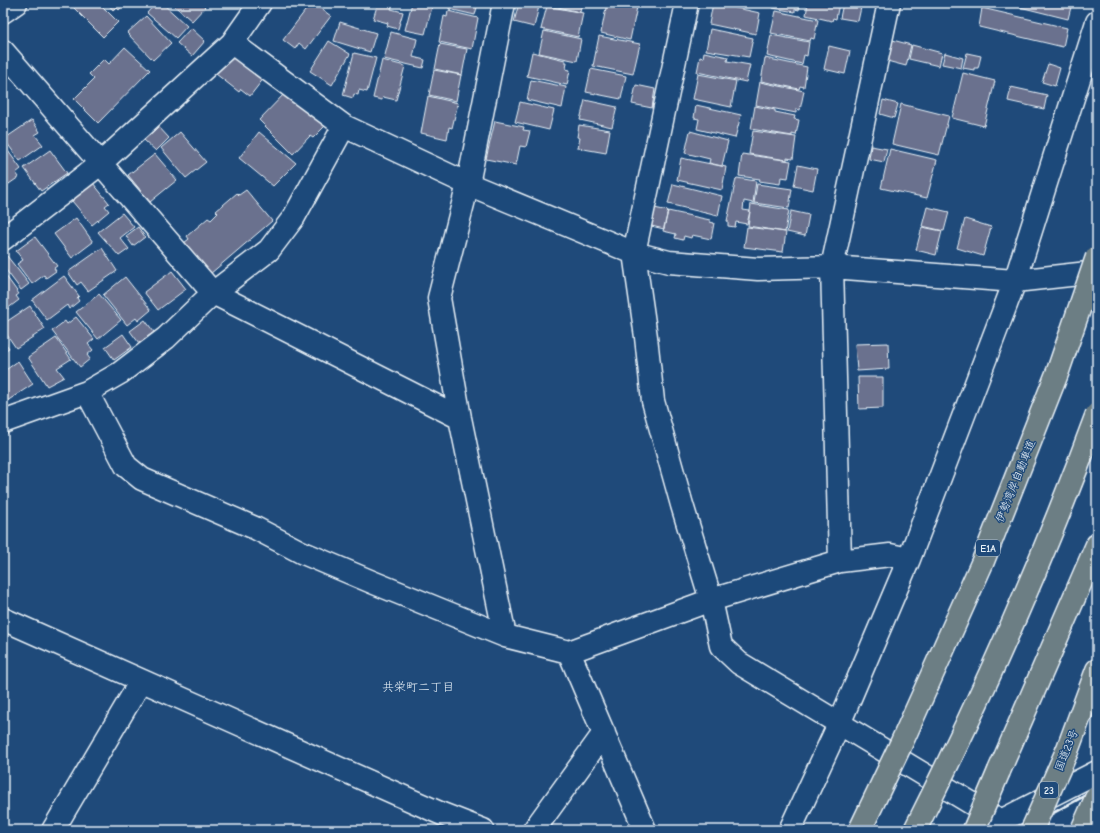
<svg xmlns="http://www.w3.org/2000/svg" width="1100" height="833" font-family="'Comic Neue','Klee One',sans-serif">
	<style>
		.building { fill: #6a718e; stroke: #e8f1f8 }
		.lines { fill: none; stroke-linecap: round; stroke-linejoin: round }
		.minor-casing { stroke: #e8f1f8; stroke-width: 25 }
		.highway-casing { stroke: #e8f1f8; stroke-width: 25 }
		.minor { stroke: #1f4a7a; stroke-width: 22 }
		.highway { stroke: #6c7e84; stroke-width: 22 }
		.rail { stroke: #e8f1f8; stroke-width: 3 }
		.highway-bridge-casing { stroke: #e8f1f8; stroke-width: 25; stroke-linecap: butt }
		.highway-bridge { stroke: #6c7e84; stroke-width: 22 }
		.labels { text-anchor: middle; stroke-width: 3; stroke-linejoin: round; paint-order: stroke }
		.shield { fill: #1f4a7a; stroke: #acbfd2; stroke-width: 1 }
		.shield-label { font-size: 10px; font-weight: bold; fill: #e8f1f8 }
		.street-label { font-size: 11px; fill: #e8f1f8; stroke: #1f4a7a }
		.neighbourhood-label { font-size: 12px; fill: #e8f1f8; stroke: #1f4a7a }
	</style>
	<rect width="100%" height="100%" fill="#1f4a7a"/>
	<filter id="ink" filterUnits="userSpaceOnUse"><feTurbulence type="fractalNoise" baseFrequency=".025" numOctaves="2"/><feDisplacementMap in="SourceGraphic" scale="8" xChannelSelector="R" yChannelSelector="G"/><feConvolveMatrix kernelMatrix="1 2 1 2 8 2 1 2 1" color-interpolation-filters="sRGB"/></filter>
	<g filter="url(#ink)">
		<path class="building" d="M69,3H99L118,22L103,37Z
			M107,3H125L119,10L116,7L113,10Z
			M156,3H162L187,26L176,38L147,13Z
			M171,3H201L205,7L192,21Z
			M311,3H313L331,16L306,49L299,43L295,49L283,40Z
			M378,3H393L391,9L403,12L398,29L387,26L388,23L373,19Z
			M412,3H433L425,34L405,30Z
			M450,3H478L475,15L449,9Z
			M519,3H526L539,6L534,27L514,22Z
			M540,3H582L580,12Z
			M607,3H616L637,7L630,40L601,33Z
			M713,3L760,13L756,34L709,24Z
			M774,3H800L799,10L795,9V12L773,8Z
			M808,3H839L836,19L833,18L832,21L806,15Z
			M843,3H862L858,21L840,18Z
			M1004,3H1072L1068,19Z
			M547,6L583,13L578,37L541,29Z
			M982,8L1067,28L1063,47L979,27Z
			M448,11L478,18L472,49L439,42L444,16L447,17Z
			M776,11L818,20L814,39L811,38L810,41L771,33Z
			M146,16L171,43L153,60L127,33Z
			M340,22L376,33L370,52L334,41Z
			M191,28L205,41L192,56L177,43Z
			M710,29L753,38L749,57L706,50Z
			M544,31L581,39L577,61L539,53Z
			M391,32L417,39L413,57L425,60L423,68L384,59Z
			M771,35L809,42L807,56L804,55L802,64L767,56Z
			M599,36L640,44L633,74L593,66Z
			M889,39L911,45L906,66L887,61Z
			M329,41L350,54L332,85L310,71Z
			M440,44L467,49L462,75L435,69Z
			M912,45L942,53L939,66L909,59Z
			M829,46L850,51L845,74L824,69Z
			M125,47L150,70L98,123L74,99L94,79L89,74L104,59L109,64Z
			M234,49L264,78L250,96L241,89L239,92L216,74Z
			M532,52L565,60V62H567L566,69L570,70L567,85L527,76Z
			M704,52L728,57L727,61L750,65L746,82L697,72L700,57L703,58Z
			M354,53L376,58L367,92L359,90L358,95L354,94L353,98L343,95Z
			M945,53L963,58L961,68L942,64Z
			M967,53L981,56L978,68H974V70L963,68Z
			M765,58L807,67L804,87L800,86L799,89L761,81Z
			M382,60L405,66L396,100L383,97L382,100L373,98Z
			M1048,64L1060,68L1055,86L1042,82Z
			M591,69L626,76L621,99L586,92Z
			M434,70L461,75L456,101L429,95Z
			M963,73L995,81L984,126L952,118Z
			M698,74L736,81L731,107L693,99Z
			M531,80L566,87L562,108L527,100Z
			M760,82L804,91L800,110L796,109V113L756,105Z
			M636,85L655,89L652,108L632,104Z
			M1011,87L1047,95L1044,109L1008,101Z
			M286,92L327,124L313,138L310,136L293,154L259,120Z
			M428,96L458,103L452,128L449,127L447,139L421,133Z
			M585,100L617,107L612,127L580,120Z
			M883,100L898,104L894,118L880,114Z
			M520,102L554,110L549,130L515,122Z
			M901,104L949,116L939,155L892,144Z
			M696,105L741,115L735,138L697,129L699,119L694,118Z
			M755,106L775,110V112L795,116L794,119L799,120L796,135L792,134V136L751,129Z
			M32,120L40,132L35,135L43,145L20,161L4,139Z
			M495,121L524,127L523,130L530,131L526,147L520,146L516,165L486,159Z
			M579,125L610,130L606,153L578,148L580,138L577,137Z
			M158,126L169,138L156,151L144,140Z
			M690,131L728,141L722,166L709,163L710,159L685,153Z
			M753,131L796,137L793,159L787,158V160L749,154Z
			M180,132L206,162L186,178L161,148Z
			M259,132L296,163L273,186L239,158Z
			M3,144L21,169L16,173L19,177L6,186L3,182Z
			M871,146L887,149L884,162L869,159Z
			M890,149L937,160L927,198L881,188Z
			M50,150L67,173L41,191L24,168Z
			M155,154L177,180L150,202L128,175Z
			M742,154L791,161L788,178L781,177L780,184L759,181L760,179L739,176Z
			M681,158L726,167L722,190L677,180Z
			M798,165L817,169L813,190L794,186Z
			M737,178L756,181L753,203L744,201L743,210L750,211L747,224L736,222L735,227L728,226V221H727L736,179Z
			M93,183L109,203L105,206L109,211L92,225L72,201Z
			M673,184L722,196L718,216L668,204Z
			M757,184L792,189L789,208L754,203Z
			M246,190L272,221L210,274L184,243L189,239L187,236L208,218L211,220L218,213L216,211L237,193L239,195Z
			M751,204L789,210L785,232L748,226Z
			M650,207L668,211L664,229L647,225Z
			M927,207L949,212L944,231L922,226Z
			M668,211L710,220V222L714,223L711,239L692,235L691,238L684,236L683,240L675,238L676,234L663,231Z
			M791,211L809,215L805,236L787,232Z
			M122,213L134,227L120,238L129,249L119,256L98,232Z
			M76,218L93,242L72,258L54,234Z
			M965,219L991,227L983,256L957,248Z
			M138,227L145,237L133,246L126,236Z
			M747,227L786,232L783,252L744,247Z
			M922,227L942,231L936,255L916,250Z
			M35,237L57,266L54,268L56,271L46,278L44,275L32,284L17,264L23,260L16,251Z
			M102,248L117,271L88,291L81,282L77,285L68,272Z
			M7,256L29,284L21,290L3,266V259Z
			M172,271L186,289L158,310L144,292Z
			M3,272L19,294L16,296L19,300L3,312Z
			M64,276L79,296L77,298L79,301L69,309L67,305L47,320L32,300Z
			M125,277L151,310L138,321L136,318L127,325L103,295Z
			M99,294L121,320L98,339L76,312Z
			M30,306L45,329L16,348L3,329V324Z
			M76,317L94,339L88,344L93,350L87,355L90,359L80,367L52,331L65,321L67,324Z
			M145,320L154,332L139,343L130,331Z
			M123,334L132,347L114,360L105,347Z
			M56,338L71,359L57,368L64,377L47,386L28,357Z
			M3,340L9,348L3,352Z
			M888,343L889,369L857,371L855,344Z
			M18,361L33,384L4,403L3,401V372Z
			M858,377H883V408L859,409Z"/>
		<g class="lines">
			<g class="minor-casing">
				<path id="minor" d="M504,3L468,184L439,298L460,418L505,636
					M687,3L634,253L646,337L653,401L682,505L711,600L721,646L739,663L1001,821
					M3,12L16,3
					M232,43L344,126L468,184L634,253L669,262L758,269L832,267L1015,281L1097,272
					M3,51L213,293L460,418
					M3,239L100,164L232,43L260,3
					M87,392L126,466L142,479L255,528L301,552L372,582L505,636L569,652L711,600L840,561L890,555L909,559
					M3,422L87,392L120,373L166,338L213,293L269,250L294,217L344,126
					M840,561L832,267L889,3
					M3,619L442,814L483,830
					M569,652L645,830
					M989,827L1097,772
					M53,830L141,681
					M534,830L604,733
					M790,830L839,724L909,559L1015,281L1097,22"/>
			</g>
			<g class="highway-casing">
				<path id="highway" d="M1067,751L1097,670
					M999,771L1097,545"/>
			</g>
			<use href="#minor" class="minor"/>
			<use href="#highway" class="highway"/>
			<path class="rail" d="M1022,830L1097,789
				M1072,830L1097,817"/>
			<g class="highway-bridge-casing">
				<path id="highway-bridge" d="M860,830L901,744L983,561L1058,371L1097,257
					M915,830C983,695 1045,556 1097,414
					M974,830L999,771
					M1032,830L1067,751
					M1082,830L1097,796"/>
			</g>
			<use href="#highway-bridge" class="highway-bridge"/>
		</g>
	</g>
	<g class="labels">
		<g class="shield">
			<rect x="976" y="540" width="24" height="16" rx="3"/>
			<rect x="1040" y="782" width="18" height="16" rx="3"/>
		</g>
		<g class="shield-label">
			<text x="988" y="552">E1A</text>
			<text x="1049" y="794">23</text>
		</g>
		<g class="street-label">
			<text transform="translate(1015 481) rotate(-68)" y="4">伊勢湾岸自動車道</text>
			<text transform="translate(1066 750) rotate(-68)" y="4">国道23号</text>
		</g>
		<g class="neighbourhood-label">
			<text x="418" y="691">共栄町二丁目</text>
		</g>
	</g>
	<rect width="1100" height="833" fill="none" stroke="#1f4a7a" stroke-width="16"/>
	<rect x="8" y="8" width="1084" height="817" fill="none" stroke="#e8f1f8" stroke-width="1.5" filter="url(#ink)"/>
</svg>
